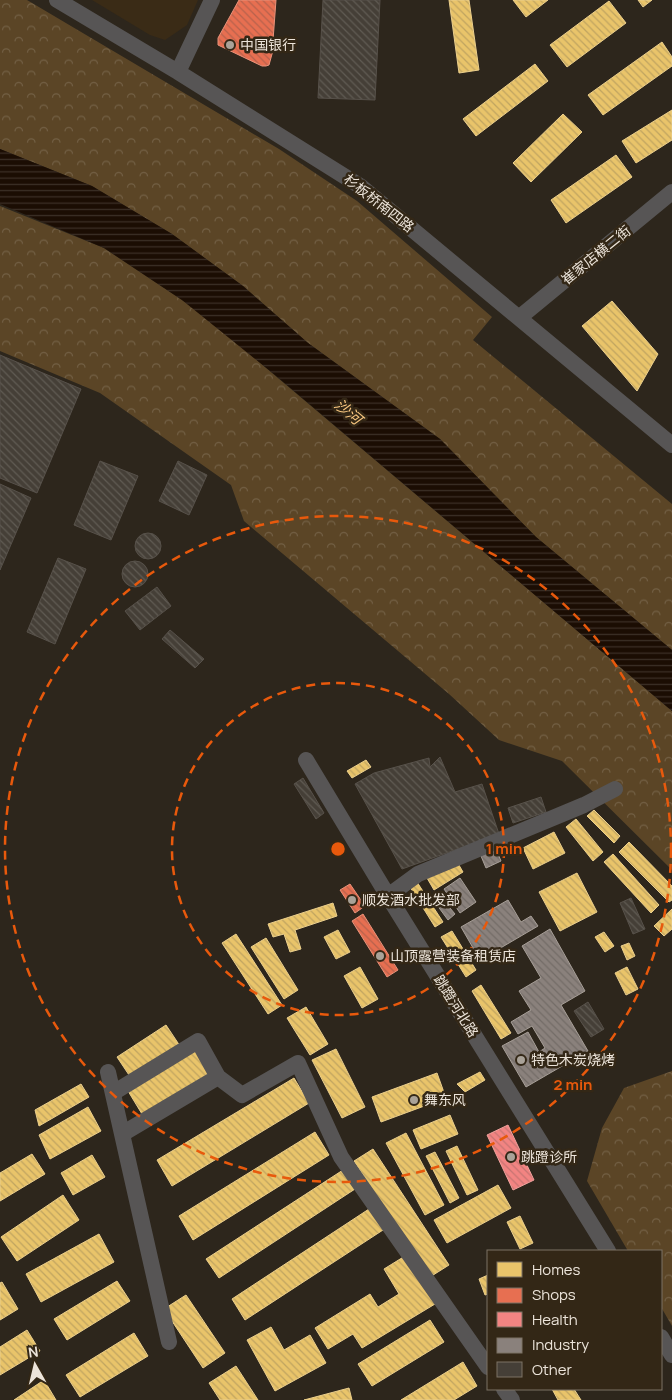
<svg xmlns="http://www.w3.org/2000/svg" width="672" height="1400" font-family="Manrope,'Noto Sans SC',sans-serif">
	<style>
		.built { fill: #3a2b16 }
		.park { fill: url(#park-crowns) }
		.water { fill: url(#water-rules) }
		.homes { fill: url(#homes-back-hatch); stroke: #eace8c }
		.shops { fill: url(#shops-back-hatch); stroke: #e8927a }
		.health { fill: url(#health-back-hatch); stroke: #f0a19c }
		.industry { fill: url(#industry-back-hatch); stroke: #a79f98 }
		.building { fill: url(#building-back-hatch); stroke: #57514a }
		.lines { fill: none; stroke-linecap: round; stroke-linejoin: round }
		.minor { stroke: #575555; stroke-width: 16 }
		.ring { fill: none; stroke: #e8590c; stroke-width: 2.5; stroke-dasharray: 9 6 }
		.poi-dot { fill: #a9a298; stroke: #332716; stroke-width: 2 }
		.labels { text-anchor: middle; stroke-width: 5; stroke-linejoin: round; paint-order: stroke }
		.poi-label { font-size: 14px; fill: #ece4da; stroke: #332716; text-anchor: start }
		.street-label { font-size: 14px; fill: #ece4da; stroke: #332716 }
		.water-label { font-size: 15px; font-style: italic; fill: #f9c780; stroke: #332716 }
		.centre { fill: #e8590c; stroke: #332716; stroke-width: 2.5 }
		.ring-label { font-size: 15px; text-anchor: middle; font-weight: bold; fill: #e8590c; stroke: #332716; stroke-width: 5; stroke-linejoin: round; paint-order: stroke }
	</style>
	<defs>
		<pattern id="park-crowns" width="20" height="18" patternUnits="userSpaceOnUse" patternTransform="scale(1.25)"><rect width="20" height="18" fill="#5b4526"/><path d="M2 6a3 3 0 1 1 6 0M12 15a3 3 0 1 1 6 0" fill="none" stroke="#736045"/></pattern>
		<pattern id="water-rules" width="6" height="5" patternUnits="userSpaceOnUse" patternTransform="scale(1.25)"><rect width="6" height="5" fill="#1b0d03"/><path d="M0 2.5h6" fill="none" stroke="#3c3027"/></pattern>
		<pattern id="homes-back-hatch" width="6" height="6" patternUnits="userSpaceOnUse" patternTransform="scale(1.25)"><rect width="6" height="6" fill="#e9c46a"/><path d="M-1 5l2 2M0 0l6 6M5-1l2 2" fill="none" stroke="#c0a460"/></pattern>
		<pattern id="shops-back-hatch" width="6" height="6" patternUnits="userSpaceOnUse" patternTransform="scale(1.25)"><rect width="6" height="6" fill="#e76f51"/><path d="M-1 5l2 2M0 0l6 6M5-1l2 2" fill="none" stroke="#b7624c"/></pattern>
		<pattern id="health-back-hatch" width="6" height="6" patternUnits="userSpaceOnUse" patternTransform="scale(1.25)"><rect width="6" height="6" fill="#f28482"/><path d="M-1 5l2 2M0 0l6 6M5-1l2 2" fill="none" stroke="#c77472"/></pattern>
		<pattern id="industry-back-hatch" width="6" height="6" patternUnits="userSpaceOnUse" patternTransform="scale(1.25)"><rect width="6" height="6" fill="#8a817c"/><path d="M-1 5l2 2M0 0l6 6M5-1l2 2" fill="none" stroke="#736c67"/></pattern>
		<pattern id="building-back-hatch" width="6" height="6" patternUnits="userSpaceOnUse" patternTransform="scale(1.25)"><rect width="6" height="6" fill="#453f37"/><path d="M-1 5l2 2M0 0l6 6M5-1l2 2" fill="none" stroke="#605b53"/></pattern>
	</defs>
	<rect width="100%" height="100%" fill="#2d261c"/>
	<path class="built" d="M92,0H198L187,25L165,40L150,35Z"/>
	<path class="park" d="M0,0H27L279,149L357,201L492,317L473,340L672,504V650L536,537L440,439L308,343L243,286L172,234L92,186L0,149Z
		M0,206L104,248L182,300L213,323L672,711V870L562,761L499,740L449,694L244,521L231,485L100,393L0,351Z
		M672,1071V1326L661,1307V1251H628L587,1181L602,1128L624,1088Z"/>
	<path class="water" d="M0,149L92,186L172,234L243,286L308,343L440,439L536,537L672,650V711L275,375L182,300L104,248L0,204Z"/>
	<path class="homes" d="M449,0H469L479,70L459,73Z
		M513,0H548L526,17Z
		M638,0H652L643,7Z
		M609,1L626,23L567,67L550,45Z
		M662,42L672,57V66L603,115L588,95Z
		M535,64L548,81L476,136L463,119Z
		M672,110V140L636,163L622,141Z
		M563,114L582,132L531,182L513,163Z
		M616,155L632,177L566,223L551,200Z
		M612,301L658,354L637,391L582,326Z
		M366,760L371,767L352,778L347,771Z
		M594,810L620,836L614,843L587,816Z
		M576,819L603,852L593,861L566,827Z
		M554,832L565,853L533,869L523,848Z
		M629,842L672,886V900L669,902L619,852Z
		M613,854L659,905L651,913L604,862Z
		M456,860L463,872L434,890L427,878Z
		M577,873L597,912L560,931L539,892Z
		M417,882L443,922L435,927L410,887Z
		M333,903L337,916L295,930L301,949L290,952L284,934L273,937L268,924Z
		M672,909V929L664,936L654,926Z
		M338,930L350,952L336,959L324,937Z
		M452,931L476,970L466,977L441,937Z
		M604,932L614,946L605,952L595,937Z
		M236,934L282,1005L268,1014L222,943Z
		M266,938L298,990L284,999L251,947Z
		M629,943L635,956L627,960L621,946Z
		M360,967L378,999L362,1008L344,976Z
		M627,967L638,989L626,995L615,973Z
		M481,985L511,1033L501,1039L472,991Z
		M306,1007L328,1044L310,1055L287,1018Z
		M166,1025L180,1046L131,1078L117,1057Z
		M336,1049L365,1107L342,1118L312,1060Z
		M196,1050L210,1073L142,1114L128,1091Z
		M480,1072L485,1080L465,1092L457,1084Z
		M437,1073L446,1098L381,1122L372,1097Z
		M294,1078L309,1103L172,1186L157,1160Z
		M81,1084L89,1097L39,1126L35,1110Z
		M88,1107L101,1131L50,1159L39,1135Z
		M450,1115L458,1134L421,1149L413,1130Z
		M315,1132L329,1155L193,1240L179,1216Z
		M406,1133L444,1205L425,1215L386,1143Z
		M457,1146L478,1190L467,1195L446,1151Z
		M373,1149L449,1265L430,1277L354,1161Z
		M435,1152L459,1198L450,1203L426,1156Z
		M32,1154L45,1174L0,1201V1173Z
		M92,1155L105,1177L73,1195L61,1173Z
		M343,1170L355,1189L219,1278L206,1259Z
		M498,1185L511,1208L447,1243L434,1220Z
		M63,1195L79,1220L17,1261L1,1237Z
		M369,1209L383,1230L245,1320L232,1299Z
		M520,1216L533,1243L520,1249L507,1222Z
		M99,1234L114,1262L41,1302L26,1274Z
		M405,1256L435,1304L362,1348L353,1334L328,1349L315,1328L370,1294L378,1307L399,1294L384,1269Z
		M488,1275V1294L485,1295L479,1279Z
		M117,1281L130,1301L67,1340L54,1319Z
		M2,1282L18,1309L0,1320V1283Z
		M186,1295L225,1353L203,1368L164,1309Z
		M430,1320L444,1342L372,1386L358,1364Z
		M271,1327L284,1350L310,1335L326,1363L275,1391L247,1340Z
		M27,1330L40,1351L0,1375V1347Z
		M134,1333L148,1356L80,1397L66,1375Z
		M463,1362L477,1386L454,1400H401Z
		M236,1366L258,1400H220L209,1383Z
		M44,1380L56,1400H14Z
		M349,1388L352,1400H304Z
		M552,1389H574L581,1400H558Z"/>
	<path class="shops" d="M239,0H276L272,54L269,65L266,66H262L218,45V38Z
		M350,884L365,906L355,913L340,890Z
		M363,914L398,970L387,977L352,921Z"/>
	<path class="health" d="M508,1125L534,1180L513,1190L487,1135Z"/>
	<path class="industry" d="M496,849L501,861L486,868L481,856Z
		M460,878L476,902L460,913L444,889Z
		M440,896L455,914L448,920L434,901Z
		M508,900L521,922L531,916L538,926L480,960L461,927Z
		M550,929L585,991L561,1005L588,1051L526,1087L502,1046L528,1032L539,1052L545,1048L532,1026L518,1034L511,1022L531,1010L519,991L541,978L522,946Z"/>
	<path class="building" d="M323,0H380L375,100L318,98Z
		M0,355L81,389L37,493L0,478Z
		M100,461L138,476L111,540L74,525Z
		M178,461L207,475L189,515L159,501Z
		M0,484L31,498L0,570Z
		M135 546a13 13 0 1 1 26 0a13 13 0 1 1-26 0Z
		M58,558L86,569L55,644L27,632Z
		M122 574a13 13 0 1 1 26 0a13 13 0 1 1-26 0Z
		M157,587L171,606L140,630L125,611Z
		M170,630L204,659L195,668L162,639Z
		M440,757L455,792L482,784L499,834L402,869L355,784L374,773L429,758L430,767Z
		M303,778L324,813L316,819L294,784Z
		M541,797L546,812L513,823L508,808Z
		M631,898L645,929L633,934L620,903Z
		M588,1002L604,1029L591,1037L574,1011Z"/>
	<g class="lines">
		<path class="minor" d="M57,0L178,72L360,186L672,445
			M178,72L212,0
			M520,317L672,192
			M306,760L388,896L608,1251
			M388,896L418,874L584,805L615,789
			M108,1072L169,1342
			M218,1077L242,1095L298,1063L341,1157L488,1367
			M113,1093L198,1041L218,1077L122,1134
			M661,1337L672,1355
			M504,1389L512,1400"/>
	</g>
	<g class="ring">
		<circle cx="338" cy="849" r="166"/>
		<circle cx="338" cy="849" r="333"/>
	</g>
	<g class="poi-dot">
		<circle cx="230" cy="45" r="5"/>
		<circle cx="352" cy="900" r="5"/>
		<circle cx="380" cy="956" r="5"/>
		<circle cx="521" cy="1060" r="5"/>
		<circle cx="414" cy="1100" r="5"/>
		<circle cx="511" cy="1157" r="5"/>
	</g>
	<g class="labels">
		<g class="poi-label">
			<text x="240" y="50">中国银行</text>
			<text x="362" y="905">顺发酒水批发部</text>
			<text x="390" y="961">山顶露营装备租赁店</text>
			<text x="531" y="1065">特色木炭烧烤</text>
			<text x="424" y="1105">舞东风</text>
			<text x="521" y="1162">跳蹬诊所</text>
		</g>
		<g class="street-label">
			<text transform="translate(379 203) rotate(38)" y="5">杉板桥南四路</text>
			<text transform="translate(596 255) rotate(-39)" y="5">崔家店横二街</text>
			<text transform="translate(456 1006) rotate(58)" y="5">跳蹬河北路</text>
		</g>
		<g class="water-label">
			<text transform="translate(348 412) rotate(40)" y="5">沙河</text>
		</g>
	</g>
	<circle cx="338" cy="849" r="8" class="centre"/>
	<g class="ring-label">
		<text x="504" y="854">1 min</text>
		<text x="573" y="1090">2 min</text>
	</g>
	<rect x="487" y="1250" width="175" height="140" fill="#332716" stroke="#7d7364"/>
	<rect x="497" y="1262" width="25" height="15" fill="#e9c46a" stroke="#7d7364"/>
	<text x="532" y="1275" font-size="15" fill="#ece4da">Homes</text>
	<rect x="497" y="1288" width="25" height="15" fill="#e76f51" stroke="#7d7364"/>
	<text x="532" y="1300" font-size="15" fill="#ece4da">Shops</text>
	<rect x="497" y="1312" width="25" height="15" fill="#f28482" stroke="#7d7364"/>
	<text x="532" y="1325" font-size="15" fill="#ece4da">Health</text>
	<rect x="497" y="1338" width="25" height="15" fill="#8a817c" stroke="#7d7364"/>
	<text x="532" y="1350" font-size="15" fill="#ece4da">Industry</text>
	<rect x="497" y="1362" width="25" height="15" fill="#453f37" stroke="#7d7364"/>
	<text x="532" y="1375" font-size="15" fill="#ece4da">Other</text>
	<g transform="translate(35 1365) rotate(352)" stroke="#332716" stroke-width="4" paint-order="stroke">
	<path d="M0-4L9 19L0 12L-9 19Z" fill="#ece4da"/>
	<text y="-8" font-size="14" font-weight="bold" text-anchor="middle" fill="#ece4da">N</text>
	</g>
</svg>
